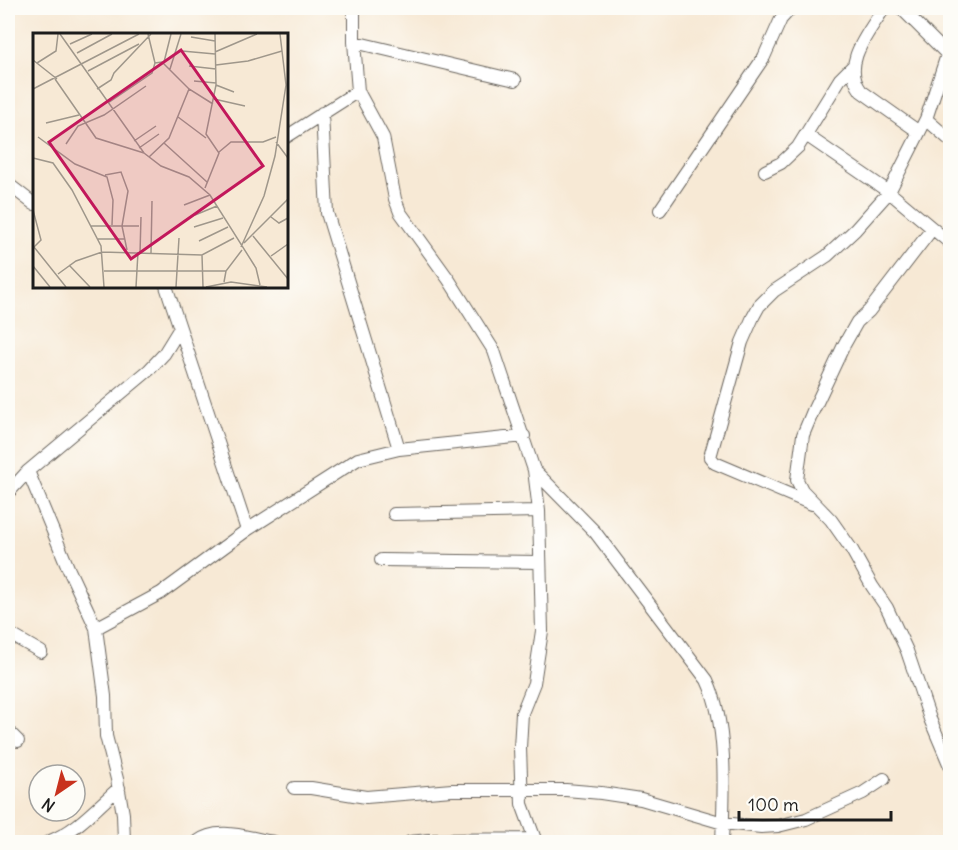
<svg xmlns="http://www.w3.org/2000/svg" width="958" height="850" font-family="Delius,sans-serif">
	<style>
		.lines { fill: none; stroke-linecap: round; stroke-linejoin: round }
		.minor-casing { stroke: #69645d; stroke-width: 14 }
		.minor { stroke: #fff; stroke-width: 12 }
		.inset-road { fill: none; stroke: #9f978b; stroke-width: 1.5 }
		.view { fill: #c2185b; fill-opacity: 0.15; stroke: #c2185b; stroke-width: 3 }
		.inset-edge { fill: none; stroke: #1c1c1c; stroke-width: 3 }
	</style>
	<rect width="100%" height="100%" fill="#fdfcf7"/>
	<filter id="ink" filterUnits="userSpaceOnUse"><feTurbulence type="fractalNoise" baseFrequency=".0167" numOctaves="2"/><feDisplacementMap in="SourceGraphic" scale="12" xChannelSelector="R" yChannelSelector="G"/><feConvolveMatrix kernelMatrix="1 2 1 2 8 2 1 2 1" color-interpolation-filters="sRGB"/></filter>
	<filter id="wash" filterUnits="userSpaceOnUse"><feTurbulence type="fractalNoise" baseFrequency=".008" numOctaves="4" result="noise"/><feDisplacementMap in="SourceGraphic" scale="24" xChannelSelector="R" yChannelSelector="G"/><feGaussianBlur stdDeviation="1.35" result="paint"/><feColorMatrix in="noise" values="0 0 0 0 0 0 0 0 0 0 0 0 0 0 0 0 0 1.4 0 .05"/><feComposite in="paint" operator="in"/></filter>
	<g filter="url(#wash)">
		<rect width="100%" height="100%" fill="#f7e9d5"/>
	</g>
	<g filter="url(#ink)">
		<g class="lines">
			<g class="minor-casing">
				<path id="minor" d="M354,8V42L358,91L383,137L395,199L400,212L449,280L494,351L534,470L539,511L542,631L534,683L522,713L520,748L522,804L536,842
					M884,8C870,31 840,64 861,91L919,132
					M901,8L950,57
					M354,42L515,80
					M322,113L327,213L399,449
					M926,119L950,140
					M806,135L889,192L950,243
					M286,137L358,91
					M765,171L781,163L798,147L840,79L854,65
					M8,184L34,204
					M660,210L764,57L781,19L791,8
					M932,229L869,311L857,322L844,345L813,411L803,435L797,480L802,490L831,520L852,550L872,586L887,608L907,651L930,719L950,766
					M180,328L247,530
					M534,470L595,532L707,680C728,724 724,794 722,842
					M28,471L69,570L96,628L105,696L106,736L117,779L123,814L124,842
					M8,493L28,471L149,370L164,354L180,328L166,286
					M812,504L715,463L710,457L742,342L753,317L759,306L774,291L827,256L855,230L889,192L926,119L947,55
					M394,514L539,511
					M381,560L539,562
					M96,628L161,593L247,530L358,459L399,449L524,436
					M8,633L41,652
					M8,731L18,741
					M294,788H311L366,797L452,790H566L601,793L641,799L723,823L761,827L778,826L806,819L863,793L884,779
					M48,842C77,831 96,808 119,788
					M197,842C218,825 251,839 274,842
					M410,842L429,840L535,839"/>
			</g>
			<use href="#minor" class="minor"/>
		</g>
	</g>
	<g transform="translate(33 33)">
		<rect width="255" height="255" fill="#f7e9d5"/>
		<path class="inset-road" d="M27,1L111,120L128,133L156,144L177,162L223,235L227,252M115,1L122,30M158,4L182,8M37,11L59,1M149,18L182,21M182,19L224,1M44,20L79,1M0,27L24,46M131,29L138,1M4,30L23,18L25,1M183,32L215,28L249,18M156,33L183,36M137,36L148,1M55,38L106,11M22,46L63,105L111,120M161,48L183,50M183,52L201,59M0,56L106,1M64,56L78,47L81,40L118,1M181,66L212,73M75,70L119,40L122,30L129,29L156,56L180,71M145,84L173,105M13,90L46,82M5,104L42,131L74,144L80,167L79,192M101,108L123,93M243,109L255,125M131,110L174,149M33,111L45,93L71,82L113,53M106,115L126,101M186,119L198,109H230L243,104M116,124L136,105L156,56M0,125L20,130L39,157L68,213L71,254M72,142L88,139L95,158L89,193L94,217M172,155L186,120L173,101L183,52L182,1M151,172L177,162M0,177L8,207L1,214L33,254M162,182L184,173M238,184L246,190L255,185M58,193H106M161,194L190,185M220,203L255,246M65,206H91M166,208L195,194M211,210L255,166M208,214L231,163L242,123L253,52L247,1M107,220L108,184M118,220L119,168M169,222L170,254M238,223L255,211M36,232L57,254M0,233L17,254M71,238H193M25,241L43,228L69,219L169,222L201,205M191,249L193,238L209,217M103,254L105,219M143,254L146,205M173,254L198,249L234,254"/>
		<path class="view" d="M148,17L230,133L98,226L16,109Z"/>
		<rect width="255" height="255" class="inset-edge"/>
	</g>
	<rect width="958" height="850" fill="none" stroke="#fdfcf7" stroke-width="30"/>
	<g transform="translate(57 793) rotate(215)"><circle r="28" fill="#fdfcf7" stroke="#a3a29f" stroke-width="1.5"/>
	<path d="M0-4.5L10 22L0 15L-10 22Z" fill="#c8321e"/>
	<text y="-9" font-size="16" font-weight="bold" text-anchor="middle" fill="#1c1c1c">N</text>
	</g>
	<path d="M739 811v9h152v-9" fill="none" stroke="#1c1c1c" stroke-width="3"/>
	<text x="748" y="811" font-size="18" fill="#1c1c1c" stroke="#fdfcf7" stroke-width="4.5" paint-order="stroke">100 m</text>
</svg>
